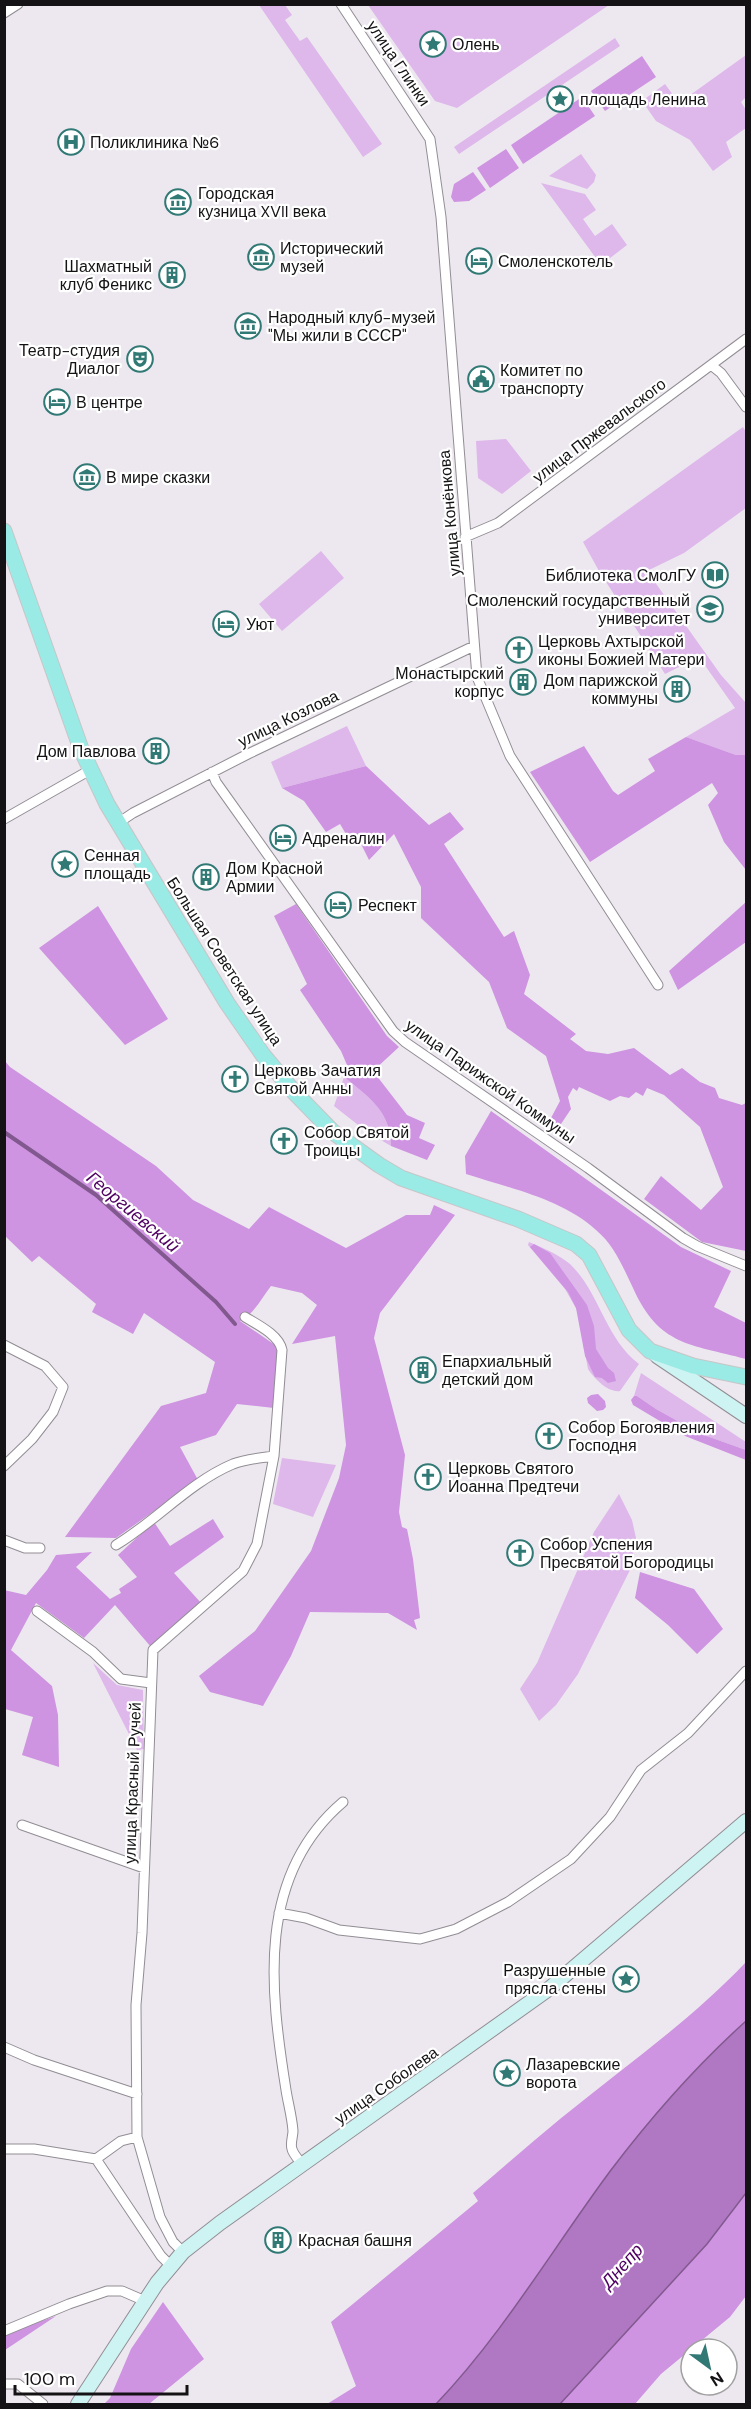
<svg xmlns="http://www.w3.org/2000/svg" width="751" height="2409" font-family="'DM Sans',sans-serif">
	<style>
		.green { fill: #deb7eb }
		.forest { fill: #ce93e1 }
		.water { fill: #b077c3; stroke: #81598e; stroke-width: 1.5 }
		.lines { fill: none; stroke-linecap: round; stroke-linejoin: round }
		.stream { stroke: #81598e; stroke-width: 4 }
		.minor-casing { stroke: #928d94; stroke-width: 11 }
		.secondary-casing { stroke: #928d94; stroke-width: 16 }
		.primary-casing { stroke: #c7c6c7; stroke-width: 17 }
		.minor { stroke: #fff; stroke-width: 9 }
		.secondary { stroke: #cdf4f2; stroke-width: 14 }
		.primary { stroke: #9aeae6; stroke-width: 15 }
		.labels { text-anchor: middle; stroke-width: 4.5; stroke-linejoin: round; paint-order: stroke }
		.poi-label { font-size: 16px; fill: #141214; stroke: #fff; text-anchor: start }
		.street-label { font-size: 16px; fill: #141214; stroke: #fff }
		.water-label { font-size: 18px; font-style: italic; fill: #4f0062; stroke: #fff }
	</style>
	<rect width="100%" height="100%" fill="#ede8ef"/>
	<path class="green" d="M259,5H285L292,15L285,20L300,41L307,37L382,144L363,157Z
		M368,5H609L457,108L435,101Z
		M615,38L620,46L459,154L454,147Z
		M746,55V97L741,102L746,110V128L726,142L732,157L713,171L690,140L656,121L642,101L665,84L679,103Z
		M581,154L596,175L594,182L587,189L549,176Z
		M541,183L585,194L596,210L583,219L595,236L612,224L627,245L601,265Z
		M743,427L746,432V508L684,553L647,571L721,675L746,703V755H736L686,737L735,708L699,657L665,674L599,571L583,542Z
		M506,439L531,471L502,494L478,478L476,441Z
		M321,551L344,578L282,631L259,604Z
		M347,726L366,766L282,788L271,762Z
		M344,1077C369,1097 391,1112 391,1146L367,1132L334,1106Z
		M529,1242C543,1248 558,1254 570,1264C600,1293 605,1338 639,1364L620,1391C608,1393 594,1378 588,1369L577,1310L565,1289L528,1245Z
		M641,1373L746,1442V1450L701,1434L656,1409L637,1396H634Z
		M282,1458L336,1465L313,1517L273,1504Z
		M619,1494L632,1520L636,1538L630,1570L578,1674L556,1705L539,1721L520,1689L537,1663L594,1532Z
		M93,1663L117,1685L143,1690L144,1749L137,1750Z"/>
	<path class="forest" d="M642,56L656,77L605,111L591,91Z
		M582,97L595,116L523,164L511,145Z
		M506,149L519,168L490,188L477,168Z
		M473,172L486,190L469,201L454,202L451,197L454,184Z
		M686,737L736,755H746V870L724,842L708,805L718,793L712,783L590,862L530,772L584,746L613,791L618,795L655,771L648,759Z
		M366,766L429,825L450,812L464,829L444,844L504,937L514,931L530,975L524,994L576,1034L570,1039L586,1051L608,1054L634,1048L670,1075L682,1068L700,1082L715,1088L719,1098L742,1105L746,1103V1251L702,1242L644,1199L661,1176L701,1210L723,1187L700,1127L664,1095L647,1088L643,1096L636,1092L629,1098L620,1096L610,1101L579,1087L577,1091L573,1088L568,1097L571,1109L555,1133L544,1131L560,1101L546,1056L507,1028L489,982L421,918V887L394,834L369,860L359,840L352,844L340,824L326,832L304,801L282,788Z
		M746,902V942L678,990L669,971Z
		M296,904L387,1036L399,1047L373,1071L407,1115L425,1123L419,1138L435,1145L427,1160L391,1146C391,1112 369,1097 344,1077L347,1065L341,1051L300,990L307,984L274,916Z
		M98,906L168,1019L125,1045L39,948Z
		M4,1060L10,1067L156,1166L193,1200L249,1229L269,1207L346,1248L406,1215H430L434,1205L455,1215L380,1313L374,1338L405,1455L399,1512L402,1527L407,1529L413,1559L420,1618L414,1620L417,1630L388,1613L310,1612L291,1656L263,1706L210,1692L199,1676L255,1631L311,1551L339,1478L346,1445L335,1336L292,1344L317,1305L302,1293L271,1286C261,1299 254,1314 240,1321L278,1347L274,1408L237,1404L216,1435L180,1447L198,1480L116,1538L65,1537L161,1406L206,1393L215,1362L144,1313L133,1334L92,1312L96,1304L39,1256L32,1262L5,1236Z
		M491,1111L681,1247L731,1271L714,1307L746,1323V1359C690,1344 659,1346 633,1288C623,1267 614,1245 596,1230C562,1199 509,1188 466,1174L465,1156Z
		M534,1244L550,1253L587,1305L594,1326L596,1349L608,1368L614,1373L616,1381L608,1383L602,1378L595,1377L585,1356L576,1308L568,1292L530,1247Z
		M598,1394L605,1401L606,1407L603,1410L597,1411L588,1403L587,1398L591,1395Z
		M634,1396H637L656,1409L701,1434L746,1450V1460L685,1436L633,1405L631,1400Z
		M213,1519L224,1537L174,1573L202,1604L151,1647L115,1605L84,1638L36,1603L11,1650L52,1686L58,1715L59,1767L22,1755L33,1717L5,1709L4,1590L26,1595L47,1570L56,1555L92,1552L76,1567L110,1599L121,1593L119,1589L137,1577L118,1555L154,1522L170,1546Z
		M640,1572L694,1589L723,1629L697,1654L668,1625L635,1598Z
		M746,1962V2021C696,2066 652,2116 612,2170C553,2248 503,2334 436,2404H327L356,2386L331,2322L478,2201L473,2193C502,2168 531,2143 560,2119C624,2067 690,2021 746,1962Z
		M746,2193V2296L730,2317L661,2374L635,2404H560L707,2244Z
		M163,2302L204,2359L149,2404H104L110,2398L131,2349Z
		M56,2316L5,2350L4,2334Z"/>
	<path class="water" d="M746,2021V2193L707,2244L560,2404H436C503,2334 553,2248 611,2170C652,2116 696,2066 746,2021Z"/>
	<g class="lines">
		<path class="stream" d="M4,1132L96,1195L216,1302L235,1324"/>
		<g class="minor-casing">
			<path id="minor" d="M341,4L430,139L441,217L477,677L510,756L658,985
				M4,13L18,4
				M711,365L721,373L746,407
				M465,537L498,523L746,339
				M212,772L216,782L393,1031L405,1042L588,1168L683,1238L697,1246L746,1266
				M4,819L90,770
				M118,823L133,813L248,754L474,646
				M4,1345L45,1366L63,1387L53,1412L32,1439L4,1466
				M4,1540L25,1548H40
				M116,1545C156,1521 190,1482 233,1464C246,1459 261,1458 274,1456
				M37,1611L93,1652L121,1679L151,1683
				M22,1825L144,1868
				M279,1913L306,1918L339,1930L420,1939L456,1929L508,1902L571,1859L610,1817L641,1770L688,1733L746,1671
				M4,2047L34,2060L137,2094
				M4,2149H34L96,2159L161,2256L171,2266
				M96,2159L121,2141L137,2137
				M302,2164C299,2160 293,2154 292,2149C290,2144 293,2136 293,2131C292,2117 288,2103 286,2090C270,1989 256,1876 343,1802
				M183,2252L173,2242L160,2217L137,2137L136,2005L142,1933L153,1650L243,1571L257,1544L274,1456L282,1350C279,1335 258,1325 245,1317
				M4,2331L69,2304L107,2291H122L145,2301
				M4,2384H18L43,2404"/>
		</g>
		<g class="secondary-casing">
			<path id="secondary" d="M657,1356L746,1416
				M78,2404L157,2283L183,2252L220,2223L550,1988L746,1821"/>
		</g>
		<g class="primary-casing">
			<path id="primary" d="M4,531L81,749L107,804L227,1003L263,1055L294,1092L333,1132L379,1165L401,1178L518,1219L576,1244L589,1255L629,1330L650,1351L693,1366L746,1377"/>
		</g>
		<use href="#minor" class="minor"/>
		<use href="#secondary" class="secondary"/>
		<use href="#primary" class="primary"/>
	</g>
	<defs>
		<g id="sight-ring" transform="scale(1.35)"><circle r="9.5" fill="#fff" stroke="#317975" stroke-width="1.5"/><path d="M0-6L1.8-2.2L6-1.7L2.9 1.2L3.7 5.4L0 3.3L-3.7 5.4L-2.9 1.2L-6-1.7L-1.8-2.2Z" fill="#317975"/></g>
		<g id="hospital-ring" transform="scale(1.35)"><circle r="9.5" fill="#fff" stroke="#317975" stroke-width="1.5"/><path d="M-5-5h3v3.5h4V-5h3V5h-3V1.5h-4V5h-3Z" fill="#317975"/></g>
		<g id="museum-ring" transform="scale(1.35)"><circle r="9.5" fill="#fff" stroke="#317975" stroke-width="1.5"/><path d="M0-6L6-3V-2H-6V-3ZM-5-1h2V3h-2ZM-1-1h2V3h-2ZM3-1h2V3H3ZM-6 4H6V6H-6Z" fill="#317975"/></g>
		<g id="hotel-ring" transform="scale(1.35)"><circle r="9.5" fill="#fff" stroke="#317975" stroke-width="1.5"/><path d="M-6-4.5h1.5V1H6V5H4.5V3h-9V5H-6ZM-4 0a1.8 1.8 0 1 1 3.6 0ZM.5 0V-2.5h3Q6-2.5 6 0Z" fill="#317975"/></g>
		<g id="building-ring" transform="scale(1.35)"><circle r="9.5" fill="#fff" stroke="#317975" stroke-width="1.5"/><path d="M-4-6H4V6H1V3H-1V6H-4ZM-2.5-4.3h1.7v1.8h-1.7ZM.8-4.3h1.7v1.8H.8ZM-2.5-1h1.7V.8h-1.7ZM.8-1h1.7V.8H.8Z" fill="#317975"/></g>
		<g id="theatre-ring" transform="scale(1.35)"><circle r="9.5" fill="#fff" stroke="#317975" stroke-width="1.5"/><path d="M-5-5.5Q0-4 5-5.5V0Q5 5 0 6Q-5 5-5 0ZM-3.3-2.5H-1v1.5H-3.3ZM1-2.5H3.3v1.5H1ZM-2.8 1Q0 5.5 2.8 1Z" fill="#317975"/></g>
		<g id="civic-ring" transform="scale(1.35)"><circle r="9.5" fill="#fff" stroke="#317975" stroke-width="1.5"/><path d="M-.6-6.5H3V-4.5H.6V-3L4-1V1h2V6H-6V1h2V-1L-.6-3ZM-1.2 2.5V6h2.4V2.5Z" fill="#317975"/></g>
		<g id="library-ring" transform="scale(1.35)"><circle r="9.5" fill="#fff" stroke="#317975" stroke-width="1.5"/><path d="M-6-4Q-3-5.5-.7-3.5V5Q-3 3-6 4ZM6-4Q3-5.5 .7-3.5V5Q3 3 6 4Z" fill="#317975"/></g>
		<g id="university-ring" transform="scale(1.35)"><circle r="9.5" fill="#fff" stroke="#317975" stroke-width="1.5"/><path d="M0-5L7-2L0 1L-7-2ZM-4 1L0 2.5L4 1V4Q0 6-4 4Z" fill="#317975"/></g>
		<g id="church-ring" transform="scale(1.35)"><circle r="9.5" fill="#fff" stroke="#317975" stroke-width="1.5"/><path d="M-1.2-6h2.4v3.5h3.3v2.4h-3.3V6h-2.4V-.1h-3.3v-2.4h3.3Z" fill="#317975"/></g>
	</defs>
	<g fill-rule="evenodd">
		<use href="#sight-ring" x="433" y="44"/>
		<use href="#sight-ring" x="560" y="99"/>
		<use href="#hospital-ring" x="71" y="142"/>
		<use href="#museum-ring" x="178" y="202"/>
		<use href="#museum-ring" x="261" y="257"/>
		<use href="#hotel-ring" x="479" y="261"/>
		<use href="#building-ring" x="172" y="275"/>
		<use href="#museum-ring" x="248" y="326"/>
		<use href="#theatre-ring" x="140" y="359"/>
		<use href="#civic-ring" x="481" y="379"/>
		<use href="#hotel-ring" x="57" y="402"/>
		<use href="#museum-ring" x="87" y="477"/>
		<use href="#library-ring" x="715" y="575"/>
		<use href="#university-ring" x="710" y="609"/>
		<use href="#hotel-ring" x="226" y="624"/>
		<use href="#church-ring" x="519" y="650"/>
		<use href="#building-ring" x="523" y="682"/>
		<use href="#building-ring" x="677" y="689"/>
		<use href="#building-ring" x="156" y="751"/>
		<use href="#hotel-ring" x="283" y="838"/>
		<use href="#sight-ring" x="65" y="864"/>
		<use href="#building-ring" x="206" y="877"/>
		<use href="#hotel-ring" x="338" y="905"/>
		<use href="#church-ring" x="235" y="1079"/>
		<use href="#church-ring" x="284" y="1141"/>
		<use href="#building-ring" x="423" y="1370"/>
		<use href="#church-ring" x="549" y="1436"/>
		<use href="#church-ring" x="428" y="1477"/>
		<use href="#church-ring" x="520" y="1553"/>
		<use href="#sight-ring" x="626" y="1979"/>
		<use href="#sight-ring" x="507" y="2073"/>
		<use href="#building-ring" x="278" y="2240"/>
	</g>
	<g class="labels">
		<g class="poi-label">
			<text x="452" y="50">Олень</text>
			<text x="580" y="105">площадь Ленина</text>
			<text x="90" y="148">Поликлиника №6</text>
			<text x="198" y="199">Городская<tspan x="198" dy="18">кузница XVII века</tspan></text>
			<text x="280" y="254">Исторический<tspan x="280" dy="18">музей</tspan></text>
			<text x="498" y="267">Смоленскотель</text>
			<text x="152" y="272" text-anchor="end">Шахматный<tspan x="152" dy="18">клуб Феникс</tspan></text>
			<text x="268" y="323">Народный клуб-музей<tspan x="268" dy="18">"Мы жили в СССР"</tspan></text>
			<text x="120" y="356" text-anchor="end">Театр-студия<tspan x="120" dy="18">Диалог</tspan></text>
			<text x="500" y="376">Комитет по<tspan x="500" dy="18">транспорту</tspan></text>
			<text x="76" y="408">В центре</text>
			<text x="106" y="483">В мире сказки</text>
			<text x="696" y="581" text-anchor="end">Библиотека СмолГУ</text>
			<text x="690" y="606" text-anchor="end">Смоленский государственный<tspan x="690" dy="18">университет</tspan></text>
			<text x="246" y="630">Уют</text>
			<text x="538" y="647">Церковь Ахтырской<tspan x="538" dy="18">иконы Божией Матери</tspan></text>
			<text x="504" y="679" text-anchor="end">Монастырский<tspan x="504" dy="18">корпус</tspan></text>
			<text x="658" y="686" text-anchor="end">Дом парижской<tspan x="658" dy="18">коммуны</tspan></text>
			<text x="136" y="757" text-anchor="end">Дом Павлова</text>
			<text x="302" y="844">Адреналин</text>
			<text x="84" y="861">Сенная<tspan x="84" dy="18">площадь</tspan></text>
			<text x="226" y="874">Дом Красной<tspan x="226" dy="18">Армии</tspan></text>
			<text x="358" y="911">Респект</text>
			<text x="254" y="1076">Церковь Зачатия<tspan x="254" dy="18">Святой Анны</tspan></text>
			<text x="304" y="1138">Собор Святой<tspan x="304" dy="18">Троицы</tspan></text>
			<text x="442" y="1367">Епархиальный<tspan x="442" dy="18">детский дом</tspan></text>
			<text x="568" y="1433">Собор Богоявления<tspan x="568" dy="18">Господня</tspan></text>
			<text x="448" y="1474">Церковь Святого<tspan x="448" dy="18">Иоанна Предтечи</tspan></text>
			<text x="540" y="1550">Собор Успения<tspan x="540" dy="18">Пресвятой Богородицы</tspan></text>
			<text x="606" y="1976" text-anchor="end">Разрушенные<tspan x="606" dy="18">прясла стены</tspan></text>
			<text x="526" y="2070">Лазаревские<tspan x="526" dy="18">ворота</tspan></text>
			<text x="298" y="2246">Красная башня</text>
		</g>
		<g class="street-label">
			<text transform="translate(399 63) rotate(56)" y="6">улица Глинки</text>
			<text transform="translate(599 430) rotate(-37)" y="6">улица Пржевальского</text>
			<text transform="translate(449 513) rotate(-95)" y="6">улица Конёнкова</text>
			<text transform="translate(288 718) rotate(-26)" y="6">улица Козлова</text>
			<text transform="translate(225 961) rotate(57)" y="6">Большая Советская улица</text>
			<text transform="translate(491 1081) rotate(35)" y="6">улица Парижской Коммуны</text>
			<text transform="translate(132 1783) rotate(-88)" y="6">улица Красный Ручей</text>
			<text transform="translate(386 2085) rotate(-35)" y="6">улица Соболева</text>
		</g>
		<g class="water-label">
			<text transform="translate(133 1212) rotate(40)" y="6">Георгиевский</text>
			<text transform="translate(622 2266) rotate(-48)" y="6">Днепр</text>
		</g>
	</g>
	<rect width="751" height="2409" fill="none" stroke="#141214" stroke-width="12"/>
	<g transform="translate(709 2367) rotate(147)"><circle r="28" fill="#ffffff" stroke="#a1a0a1" stroke-width="1.5"/>
	<path d="M0-4.5L10 22L0 15L-10 22Z" fill="#317975"/>
	<text y="-9" font-size="16" font-weight="bold" text-anchor="middle" fill="#141214">N</text>
	</g>
	<path d="M15 2385v9h172v-9" fill="none" stroke="#141214" stroke-width="3"/>
	<text x="24" y="2385" font-size="18" fill="#141214" stroke="#ffffff" stroke-width="4.5" paint-order="stroke">100 m</text>
</svg>
